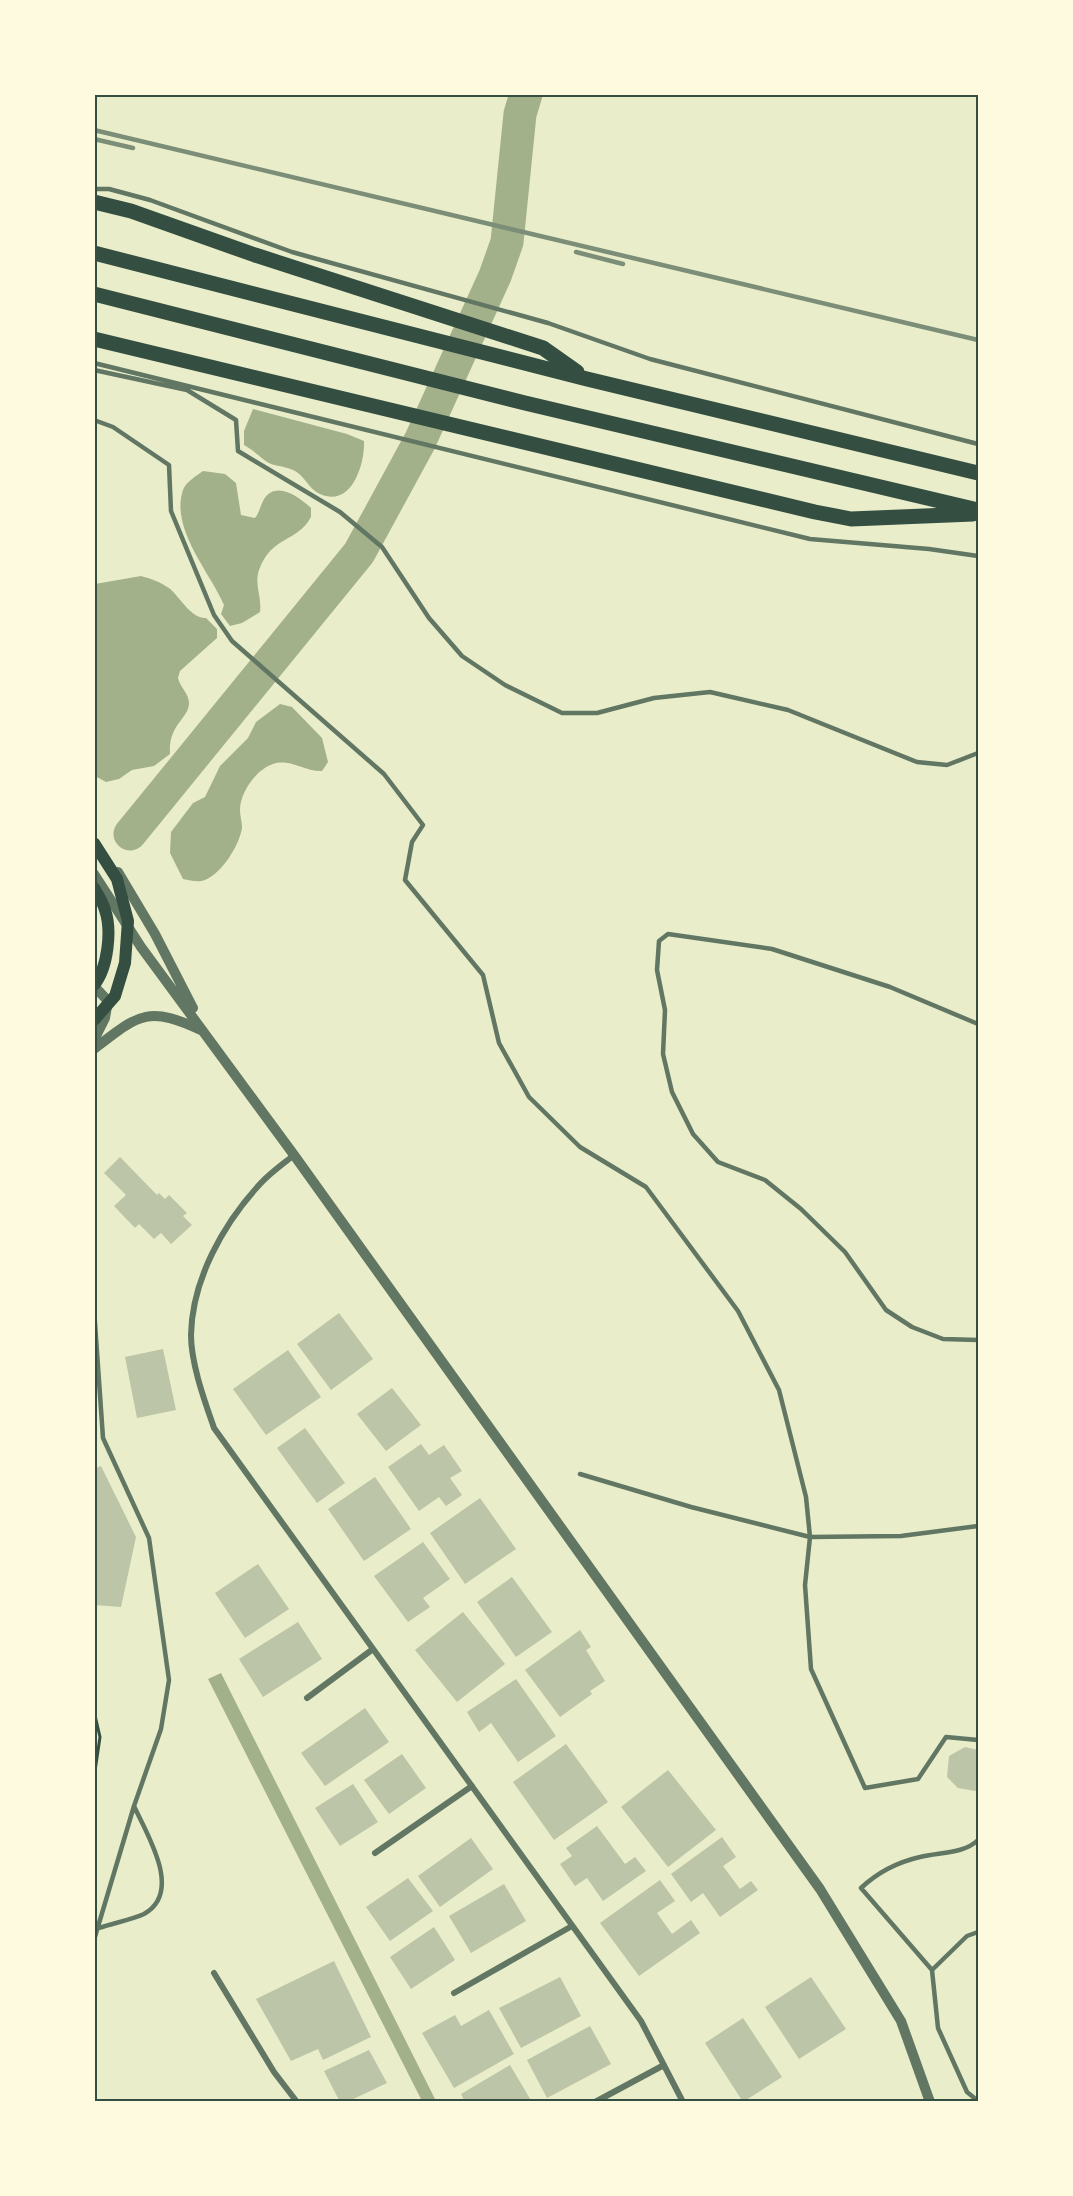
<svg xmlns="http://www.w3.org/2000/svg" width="1073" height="2196" font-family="Signika,sans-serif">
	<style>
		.water { fill: #a3b18a }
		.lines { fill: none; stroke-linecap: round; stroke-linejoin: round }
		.river { stroke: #a3b18a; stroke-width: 33 }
		.building { fill: #bcc5a7 }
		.path { stroke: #344e41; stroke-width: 3 }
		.service { stroke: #617663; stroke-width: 4.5 }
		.minor { stroke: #617663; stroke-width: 6 }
		.tertiary { stroke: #617663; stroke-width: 10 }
		.secondary { stroke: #344e41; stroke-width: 12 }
		.trunk { stroke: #344e41; stroke-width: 15 }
		.rail { stroke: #7c8e77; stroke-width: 4.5 }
		.neatline { fill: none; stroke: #344e41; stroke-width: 2 }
	</style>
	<rect width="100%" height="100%" fill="#e9edc9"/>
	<path class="water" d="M253,409L347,434L364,441C365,465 351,508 320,494C308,489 305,475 293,470C285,466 273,466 267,462C259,456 253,450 244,445V431Z
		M203,471L225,474L236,483L241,515L255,518C259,513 260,507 263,501C275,479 299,497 311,508V517C297,543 272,535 259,570C254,585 262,597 260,612L242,623L230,626L221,614L224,605C210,572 170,529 183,490C186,482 196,476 203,471Z
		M141,576C152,579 160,582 169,588C180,597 191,619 206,618L217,629V638L180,671L178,678C180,687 189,694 189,703C189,719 168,724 170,754L154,766L132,770L119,779L106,782L95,776V584Z
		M280,704L292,707L322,738L328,762L322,771C305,772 290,758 273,764C257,769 240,792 240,810C240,816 242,822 242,828C239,846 222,873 205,880C198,883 190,880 183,879L170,853L171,832L193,803L205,797L220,766L248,738L256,722Z
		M221,1673L436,2101H422L208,1679Z"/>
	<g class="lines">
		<path class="river" d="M130,834L359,553L420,441L495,276L507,242L520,114L526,94"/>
	</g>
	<path class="building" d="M120,1157L157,1195L159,1193L165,1199L169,1195L187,1213L183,1216L192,1225L171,1244L161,1233L154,1239L139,1224L135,1228L114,1206L126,1195L104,1173Z
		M339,1313L373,1359L331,1390L297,1344Z
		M163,1349L176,1410L137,1418L125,1357Z
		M288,1350L321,1397L266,1435L233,1389Z
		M392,1388L421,1425L386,1451L357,1414Z
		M305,1428L345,1483L317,1503L277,1448Z
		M421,1444L429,1455L444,1445L462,1471L450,1478L462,1495L446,1506L439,1497L419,1511L388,1467Z
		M101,1466L136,1537L121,1607L94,1605V1469Z
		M375,1477L411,1529L364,1561L328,1509Z
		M480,1498L516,1549L465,1584L430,1533Z
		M423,1542L450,1579L423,1598L430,1607L408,1622L374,1576Z
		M258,1564L289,1609L245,1638L215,1593Z
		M512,1577L552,1632L516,1657L477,1602Z
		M463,1612L505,1664L457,1702L415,1650Z
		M298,1622L322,1659L263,1697L239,1659Z
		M580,1630L591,1647L586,1650L605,1681L590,1691L592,1694L560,1717L525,1670Z
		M516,1679L556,1736L518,1762L491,1723L479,1732L467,1712Z
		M365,1708L389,1742L325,1786L301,1753Z
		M566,1744L608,1802L554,1840L513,1782Z
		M965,1747L978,1750V1789L975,1791L958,1788L947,1777L949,1756Z
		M402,1754L426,1788L389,1814L364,1780Z
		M668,1770L716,1830L668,1867L621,1807Z
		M353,1784L378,1822L340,1846L315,1808Z
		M597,1826L625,1864L635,1857L646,1871L603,1901L587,1878L575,1886L560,1864L572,1856L566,1848Z
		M722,1837L736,1857L723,1866L740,1889L751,1881L758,1890L720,1917L703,1893L691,1902L671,1874Z
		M471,1838L493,1869L440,1907L418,1876Z
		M408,1878L433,1911L390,1941L366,1907Z
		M660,1880L675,1901L657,1913L672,1934L691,1920L700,1933L639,1976L600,1923Z
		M504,1884L526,1921L471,1953L449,1916Z
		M434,1927L455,1960L411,1989L390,1957Z
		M334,1961L371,2037L323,2060L318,2049L291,2061L256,1999Z
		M560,1977L581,2016L521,2048L499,2008Z
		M811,1977L846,2029L799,2059L765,2007Z
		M489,2010L514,2054L454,2088L422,2033L455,2015L461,2026Z
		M743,2018L782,2077L743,2102L705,2043Z
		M590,2026L611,2064L547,2098L527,2060Z
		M369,2050L387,2083L347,2102H340L324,2071Z
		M510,2065L532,2102H465L461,2094Z"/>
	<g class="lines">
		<path class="path" d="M94,1711L100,1737L94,1778"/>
		<path class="service" d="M94,189H109L150,200L292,252L548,323L650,359L978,444
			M94,363L810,539L929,549L978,556
			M94,370L187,390L236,420L238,451L340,512L382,547L429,618L462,656L505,685L562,713H597L654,698L710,692L788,710L917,762L947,765L978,753
			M94,420L113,427L169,465L171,511L214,615L232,641L384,774L423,825L412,842L405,880L483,975L499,1043L529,1097L580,1147L646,1187L738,1311L779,1390L806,1497L810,1537L805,1585L811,1669L865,1788L918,1779L946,1737L978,1740
			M978,1024L890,987L772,949L668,934L659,941L657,970L665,1010L663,1054L672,1092L693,1134L718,1162L765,1180L801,1209L845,1252L886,1310L912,1327L943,1339L978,1340
			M94,1309L103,1438L149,1538L169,1680L161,1729L134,1806L94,1940
			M580,1474L691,1507L810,1537L901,1536L978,1526
			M99,1928C113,1923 131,1920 144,1914C184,1892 146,1833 134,1806
			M978,1932L967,1936L932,1970L938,2028L967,2092L978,2101
			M932,1970L861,1888C877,1873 898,1862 920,1857C939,1852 964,1854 978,1840"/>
		<path class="minor" d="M294,1155C283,1164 270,1173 260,1184C223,1224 192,1280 191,1335C191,1364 205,1402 214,1428L641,2021L683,2102
			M307,1698L373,1649
			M375,1853L472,1786
			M214,1973L274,2072L297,2102
			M454,1993L572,1926
			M595,2102L664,2065"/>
		<path class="tertiary" d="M118,872L155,934L193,1008
			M94,874L141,947L294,1155L820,1889L901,2021L930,2102
			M94,986L108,1001L105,1018L94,1040
			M94,1049C139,1014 148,1005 203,1031"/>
		<path class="secondary" d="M94,843L117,879L128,921L125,963L115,996L94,1020
			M94,888C98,895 103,902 105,910C112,930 108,968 94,985"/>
		<path class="trunk" d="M94,202L131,211L255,255L543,348L577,372
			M94,253L587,379L978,473
			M94,294L525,403L978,510
			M94,339L815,512L851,519L973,514"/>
		<path class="rail" d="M94,130L978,340
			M94,139L133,148
			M576,252L623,264"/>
	</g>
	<rect width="1073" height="2196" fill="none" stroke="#fefae0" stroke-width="192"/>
	<rect x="96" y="96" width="881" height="2004" class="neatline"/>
</svg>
